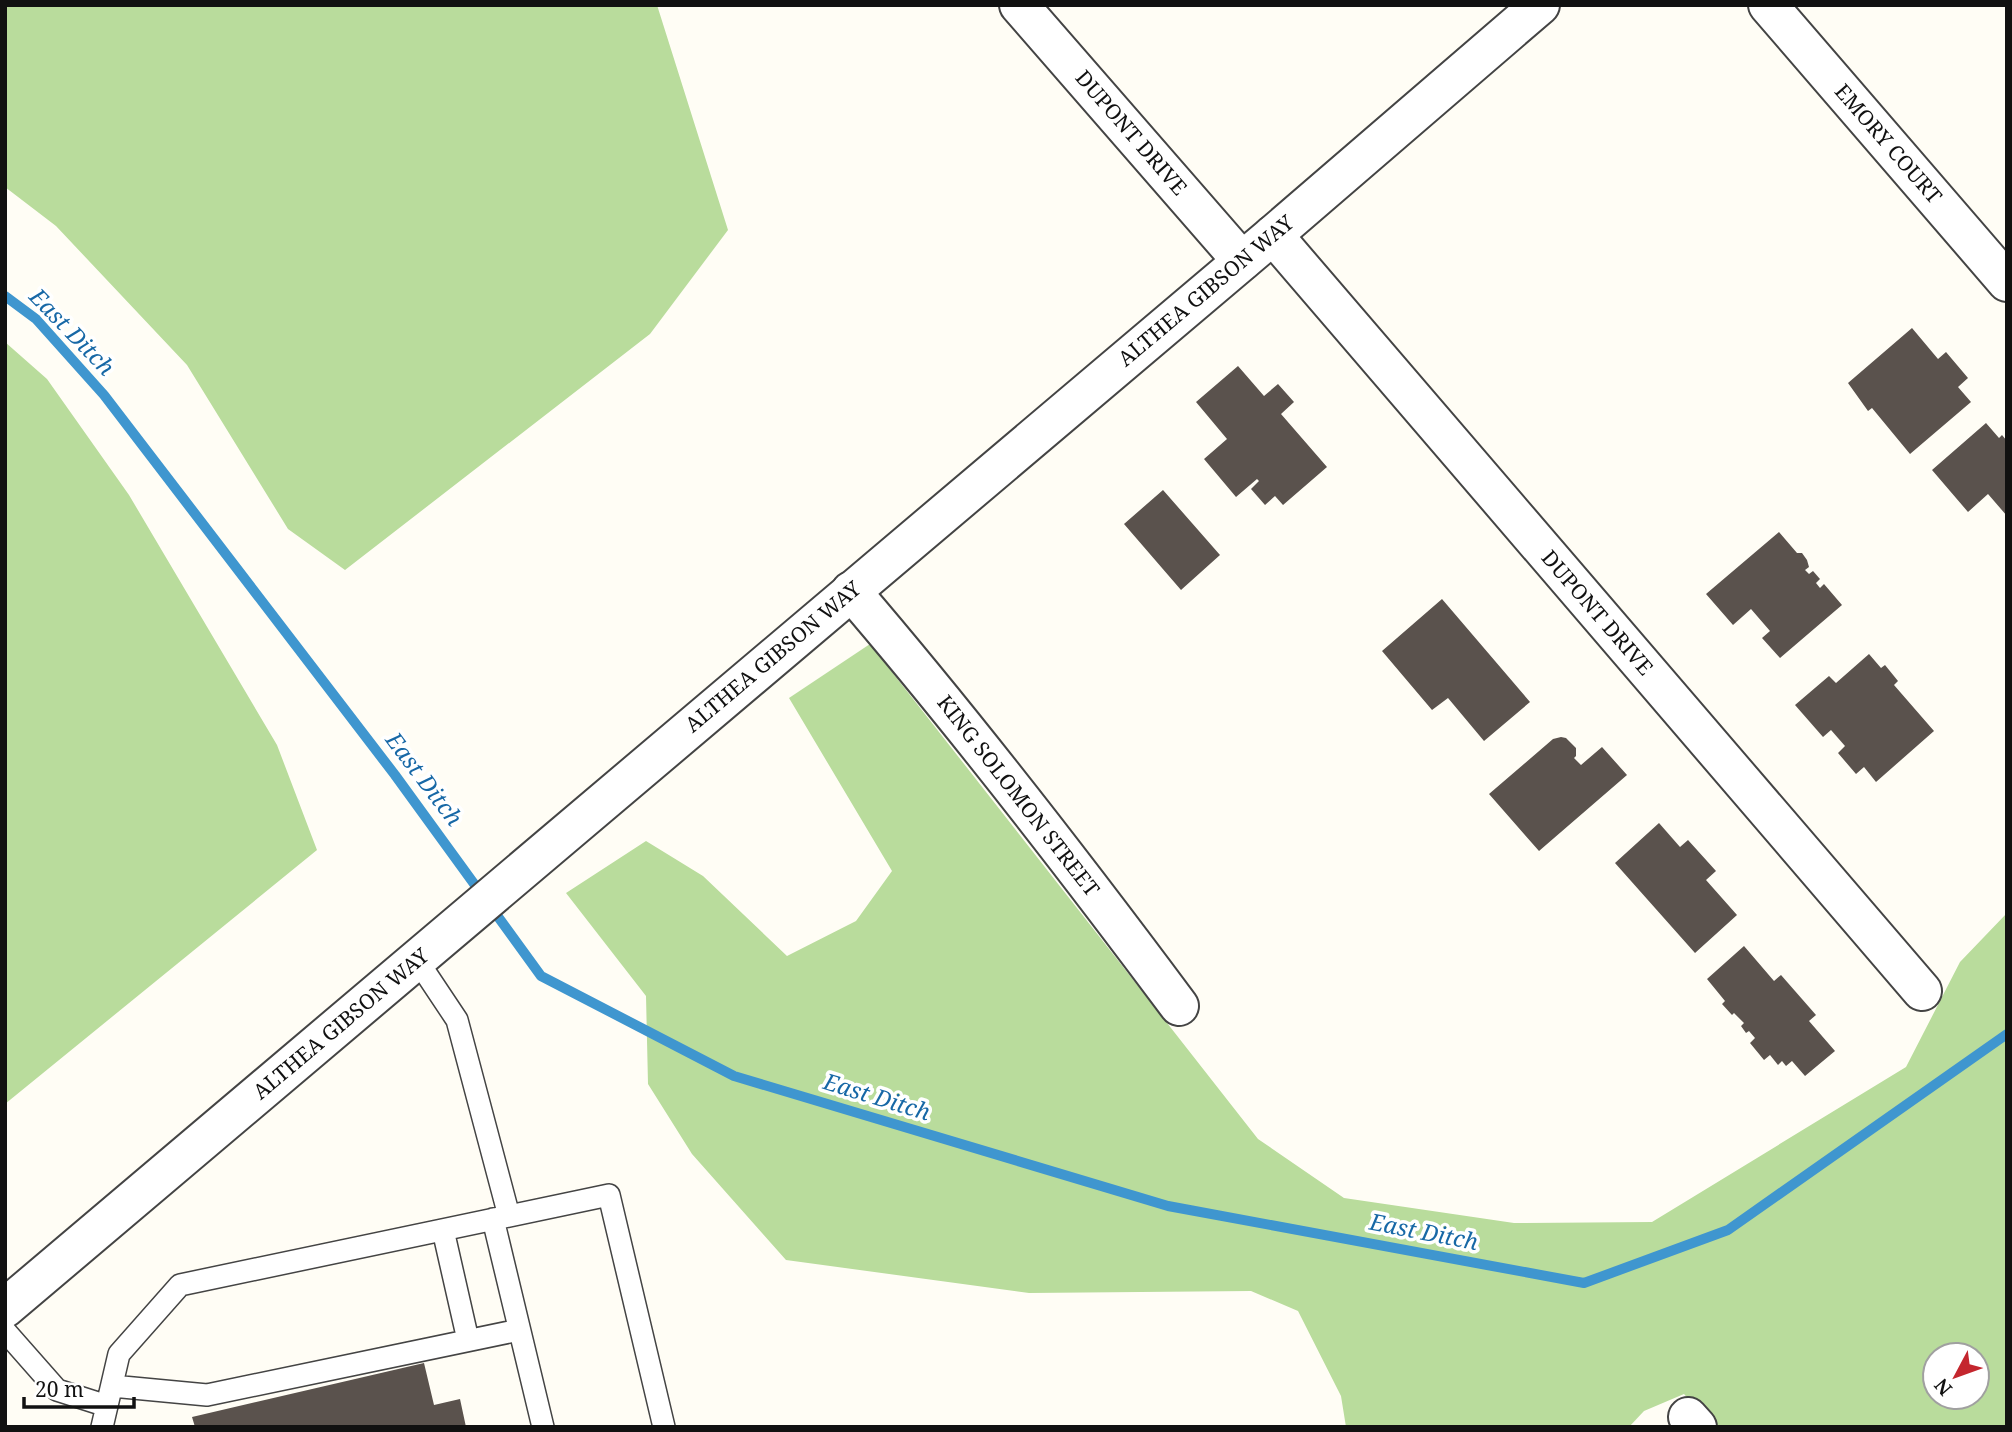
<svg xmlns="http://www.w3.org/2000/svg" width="2012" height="1432" font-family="'Noto Serif',serif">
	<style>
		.forest { fill: #b9dc9c; fill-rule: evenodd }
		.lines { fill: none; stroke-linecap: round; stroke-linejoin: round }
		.stream { stroke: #3f96cf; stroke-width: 10 }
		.building { fill: #5a524d }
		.service-casing { stroke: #444; stroke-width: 24 }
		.minor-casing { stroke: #444; stroke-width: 42 }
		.tertiary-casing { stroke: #444; stroke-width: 42 }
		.service { stroke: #fff; stroke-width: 21 }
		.minor { stroke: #fff; stroke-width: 38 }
		.tertiary { stroke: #fff; stroke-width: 38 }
		.labels { text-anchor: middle; stroke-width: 7; stroke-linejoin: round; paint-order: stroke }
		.street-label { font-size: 21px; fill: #111; stroke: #fff }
		.water-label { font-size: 23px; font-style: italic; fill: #1768a6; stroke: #fff }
	</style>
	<rect width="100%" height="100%" fill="#fffdf5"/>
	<path class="forest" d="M5,5H657L728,230L650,334L345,570L288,529L187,365L56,226L5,187Z
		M5,342L47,379L129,495L277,745L317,850L5,1104Z
		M870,644L1258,1139L1344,1198L1514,1223L1652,1222L1906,1067L1960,962L2007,913V1427H1713L1684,1394L1644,1411L1629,1427H1346L1341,1396L1298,1311L1251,1291L1029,1293L786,1260L692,1154L648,1084L646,996L566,893L646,841L703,876L787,956L856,921L892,871L789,698ZM1935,1355H1977V1397H1935Z"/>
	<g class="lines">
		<path class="stream" d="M5,296L36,319L104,395L395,775L541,976L734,1076L1168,1206L1584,1283L1728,1230L2007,1034"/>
	</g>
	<path class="building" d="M1912,328L1938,359L1946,352L1968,378L1958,387L1971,402L1910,454L1872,408L1868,411L1848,383Z
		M1238,366L1264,396L1278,384L1294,402L1281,414L1327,467L1283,505L1275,496L1265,505L1251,489L1259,481L1257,479L1236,497L1204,459L1227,439L1196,402Z
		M1986,423L1999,438L2002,435L2007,441V516L1988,494L1968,512L1932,470Z
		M1163,490L1220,555L1181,590L1124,524Z
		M1779,532L1797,553H1802L1807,560L1809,567L1805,570L1809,574L1813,571L1820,579L1816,583L1820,588L1824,584L1842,605L1780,658L1762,638L1770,631L1751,609L1733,625L1706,594Z
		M1442,599L1530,702L1484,741L1448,698L1432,710L1382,651Z
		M1869,654L1881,668L1885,665L1898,681L1894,685L1934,731L1876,782L1864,767L1856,774L1838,753L1845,746L1831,730L1823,737L1795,705L1829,676L1836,683Z
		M1561,737L1566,738L1576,748V756L1574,758L1581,765L1602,747L1627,775L1539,851L1489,794L1553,739Z
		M1659,823L1680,847L1688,840L1716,871L1706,880L1737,915L1695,953L1615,863Z
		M1744,946L1774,981L1781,975L1816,1015L1809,1021L1835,1051L1805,1076L1792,1061L1786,1066L1782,1061L1778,1065L1770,1055L1764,1060L1750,1043L1755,1038L1749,1031L1746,1033L1741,1026L1744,1023L1734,1013L1732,1015L1722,1004L1725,1001L1707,979Z
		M424,1363L434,1405L460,1399L466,1427H195L192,1417Z"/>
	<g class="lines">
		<g class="service-casing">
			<path id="service" d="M417,960L457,1020L509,1216
				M493,1219L543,1427
				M443,1230L468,1340
				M5,1331L57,1390L107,1406
				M112,1386L207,1395L519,1330
				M102,1427L119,1354L180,1285L609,1195L664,1427"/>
		</g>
		<g class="minor-casing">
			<path id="minor" d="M1019,5L1242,261
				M1768,5L2007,282
				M1273,235L1922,991
				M851,591C966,725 1074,865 1179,1006
				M1688,1417L1697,1427"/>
		</g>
		<g class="tertiary-casing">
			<path id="tertiary" d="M5,1308L1273,235L1540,5"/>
		</g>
		<use href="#service" class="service"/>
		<use href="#minor" class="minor"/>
		<use href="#tertiary" class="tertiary"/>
	</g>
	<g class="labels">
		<g class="street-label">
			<text transform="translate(1131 133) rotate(49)" y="7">DUPONT DRIVE</text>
			<text transform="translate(1888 144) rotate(49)" y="7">EMORY COURT</text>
			<text transform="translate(1206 291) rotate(-40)" y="7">ALTHEA GIBSON WAY</text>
			<text transform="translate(1597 613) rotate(49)" y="7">DUPONT DRIVE</text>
			<text transform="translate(773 657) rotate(-40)" y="7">ALTHEA GIBSON WAY</text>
			<text transform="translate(1018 796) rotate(52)" y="7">KING SOLOMON STREET</text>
			<text transform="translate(341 1024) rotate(-40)" y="7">ALTHEA GIBSON WAY</text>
		</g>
		<g class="water-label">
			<text transform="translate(72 332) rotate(46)" y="8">East Ditch</text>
			<text transform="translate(424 779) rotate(53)" y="8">East Ditch</text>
			<text transform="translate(877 1097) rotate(17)" y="8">East Ditch</text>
			<text transform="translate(1424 1232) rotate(11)" y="8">East Ditch</text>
		</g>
	</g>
	<rect width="2012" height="1432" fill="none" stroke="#111111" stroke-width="14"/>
	<g transform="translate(1956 1376) rotate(229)"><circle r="33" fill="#ffffff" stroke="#a0a0a0" stroke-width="2"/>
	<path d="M0-5L12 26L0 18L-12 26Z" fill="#c4262e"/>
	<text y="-10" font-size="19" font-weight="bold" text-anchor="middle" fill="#111111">N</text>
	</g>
	<path d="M24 1397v10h110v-10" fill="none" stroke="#111111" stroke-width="3.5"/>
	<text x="35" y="1397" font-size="21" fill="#111111" stroke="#ffffff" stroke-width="5" paint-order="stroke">20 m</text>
</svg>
